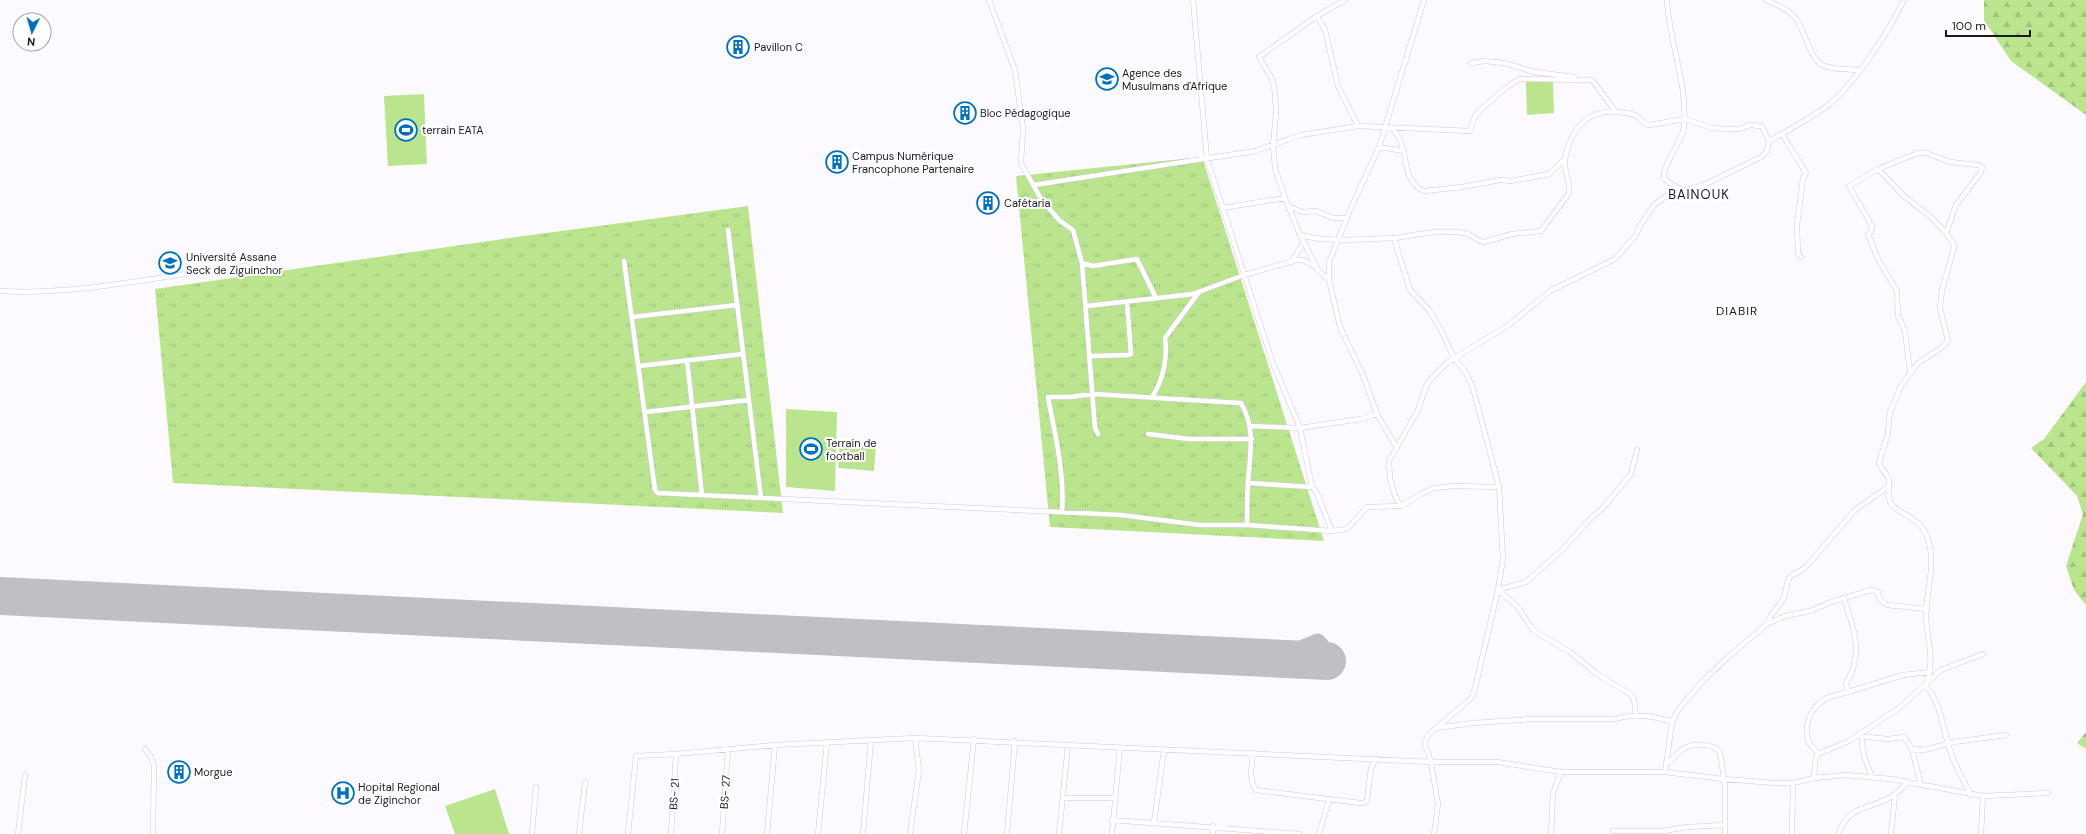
<svg xmlns="http://www.w3.org/2000/svg" width="2086" height="834" font-family="'DM Sans',sans-serif">
	<style>
		.grass { fill: url(#grass-tufts) }
		.forest { fill: url(#forest-firs) }
		.garden { fill: #bbe48e }
		.lines { fill: none; stroke-linecap: round; stroke-linejoin: round }
		.taxiway { stroke: #c1bec4; stroke-width: 15 }
		.runway { stroke: #c1bec4; stroke-width: 38 }
		.street-casing { stroke: #d3c6df; stroke-width: 5.5 }
		.street { stroke: #fff; stroke-width: 4.5 }
		.labels { text-anchor: middle; stroke-width: 4; stroke-linejoin: round; paint-order: stroke }
		.poi-label { font-size: 11px; fill: #1c1821; stroke: #fff; text-anchor: start }
		.street-label { font-size: 11px; fill: #1c1821; stroke: #fff }
		.neighbourhood-label { font-size: 12px; letter-spacing: 1px; fill: #1c1821; stroke: #fff }
		.quarter-label { font-size: 13px; letter-spacing: 1px; fill: #1c1821; stroke: #fff }
	</style>
	<defs>
		<pattern id="grass-tufts" width="24" height="20" patternUnits="userSpaceOnUse"><rect width="24" height="20" fill="#bbe48e"/><path d="M3 7l-1-3M5 7V3M7 7l1-3M15 17l-1-3M17 17v-4M19 17l1-3" fill="none" stroke="#a0c37a"/></pattern>
		<pattern id="forest-firs" width="22" height="20" patternUnits="userSpaceOnUse"><rect width="22" height="20" fill="#bbe48e"/><path d="M5 1l3.5 6h-7zM16 11l3.5 6h-7z" fill="#a0c37a"/></pattern>
	</defs>
	<rect width="100%" height="100%" fill="#fcfaff"/>
	<path class="grass" d="M1202,157L1324,541L1050,527L1016,176Z
		M748,206L783,513L173,483L155,289L524,236Z"/>
	<path class="forest" d="M1984,0H2086V120V115L2011,61L1984,20Z
		M2086,382V605L2074,590L2066,566L2083,514L2077,496L2031,448L2044,439Z
		M2086,732V749L2077,743Z"/>
	<path class="garden" d="M1553,81L1554,113L1527,115L1526,82Z
		M424,94L427,164L388,166L384,96Z
		M786,409L837,412L835,491L786,487Z
		M840,442L876,445L874,471L838,468Z
		M495,789L509,834H455L445,806Z"/>
	<g class="lines">
		<path class="taxiway" d="M1265,658L1288,653L1318,641C1329,650 1326,672 1308,669C1302,668 1295,663 1290,660"/>
		<path class="runway" d="M0,596L1327,661"/>
		<g class="street-casing">
			<path id="street" d="M989,0L1015,70L1023,129L1021,163L1041,199L1060,221L1073,230L1082,263L1093,266L1137,259L1156,298
				M1193,0L1207,159L1272,361L1300,428L1361,419L1377,414
				M1766,0C1776,5 1791,10 1797,20C1804,31 1811,59 1822,65C1832,70 1848,69 1859,70
				M1317,16L1325,30L1338,86L1358,126L1470,131L1475,116L1479,111L1507,87L1519,79L1592,80L1616,112
				M1471,63L1485,61L1504,63L1535,72L1574,77
				M1393,129C1396,134 1401,139 1402,145C1407,162 1405,183 1424,191L1462,187L1500,180L1511,181L1549,174L1565,159
				M1782,134L1806,173L1803,178L1797,225L1798,253L1801,257
				M1379,147L1404,151
				M1878,169L1904,196L1931,217L1946,233
				M1034,185L1255,151L1301,135L1358,126
				M1683,191L1704,185L1761,157L1767,151L1769,141C1789,130 1809,119 1827,106C1854,85 1889,31 1904,0
				M1289,207L1303,212L1316,211L1333,218H1347
				M1222,208L1285,198
				M728,230L761,498
				M1300,235C1331,243 1362,239 1394,238L1410,290L1429,310L1441,330L1454,358L1466,373L1473,388L1499,487L1503,559L1498,590L1475,688L1472,697L1468,701L1428,735L1425,744L1431,762L1438,804L1434,834
				M1394,238C1417,235 1441,229 1464,233C1472,234 1476,241 1484,242L1512,234L1541,231L1569,193C1571,181 1563,170 1565,159C1571,126 1591,106 1625,113C1629,113 1635,115 1637,116C1642,120 1642,124 1649,125L1685,119L1711,128L1727,129H1739L1750,125L1762,126L1769,141
				M624,261L655,490L658,493L1121,515L1200,525H1247L1332,531L1347,529L1367,507L1401,506L1421,494L1434,488L1453,486L1499,487
				M1291,262L1304,242
				M1082,263L1095,428L1098,434
				M1329,280L1318,270L1300,235L1285,198L1275,168L1273,146L1276,113L1275,92L1272,79L1259,57L1317,16L1345,0
				M0,291C82,296 165,274 246,266
				M1087,306L1193,294L1244,275L1297,260H1303L1316,267
				M632,317L737,305
				M1091,356L1128,355L1131,354L1127,302
				M687,360L702,495
				M639,366L743,354
				M1910,372L1905,331L1898,316L1897,291L1878,259L1868,234L1871,232L1872,226L1849,186L1878,169L1918,153H1926L1950,162L1978,165L1982,167L1981,172L1956,205L1946,233L1953,243L1954,248L1942,290L1940,308L1948,341L1944,346L1917,364L1901,386L1890,412L1888,433L1879,463C1881,469 1888,474 1889,481C1890,489 1886,498 1892,505C1903,516 1919,518 1926,534C1938,561 1926,589 1926,616C1927,642 1935,655 1927,682
				M1152,397C1163,381 1168,357 1165,338L1199,292
				M646,412L749,400
				M1250,426L1300,428L1312,487
				M1148,434L1189,439H1252
				M1397,448L1377,414L1363,375L1340,327L1329,280V262L1350,210L1379,147L1424,0
				M1248,483L1312,487L1316,491L1332,531
				M1401,506L1395,496L1390,478L1389,461L1418,410L1427,384L1431,379L1447,363L1510,324L1550,291L1615,259L1636,235L1641,224L1654,205L1666,196L1683,191C1678,187 1670,184 1665,179C1658,171 1683,141 1684,127C1688,84 1669,42 1667,0
				M1062,512C1065,474 1055,435 1048,397H1069L1094,394L1223,402L1241,403C1256,429 1250,453 1248,482C1247,496 1247,511 1247,525
				M1498,590L1526,582L1561,551L1592,517L1603,508L1626,480L1631,474L1637,450
				M1498,590L1517,606L1533,630L1570,652L1597,674L1630,694L1634,699L1636,716
				M1767,624L1770,617L1784,598L1788,580L1791,576L1805,568L1855,510L1889,486
				M1925,685C1943,706 1942,729 1951,753C1956,768 1964,781 1971,795
				M1848,692L1903,675L1930,672
				M1436,728L1473,723L1532,719H1616C1633,713 1655,716 1672,722
				M1856,736L1888,739L1904,737L1912,749L1924,750L1954,742L2006,735
				M1861,737L1864,756L1872,777
				M145,749L151,757L154,766L153,834
				M1912,749L1921,785
				M1253,753C1252,766 1248,779 1256,790L1360,803H1364L1367,800L1371,768L1376,759
				M1818,754C1816,750 1810,746 1809,742C1802,725 1812,706 1827,698C1833,695 1842,694 1848,692L1846,683C1864,656 1854,627 1844,599
				M1666,764C1674,760 1676,753 1683,749C1693,743 1712,743 1720,752L1725,786V834
				M1665,772L1672,722L1678,710L1702,682L1727,658L1767,624L1785,616L1810,611L1831,602L1871,590L1878,592L1880,600L1887,605L1927,609
				M1814,778L1815,761L1818,754L1849,741L1899,708L1941,670L1983,654
				M1063,798H1114
				M1112,820L1299,834
				M1154,822L1164,750
				M1613,831H1663L1688,827L1725,825
				M18,834L25,775
				M532,834L536,787
				M579,834L585,782
				M628,834L636,756L676,754L775,745L915,738L1431,762H1497L1561,772H1665L1723,779L1776,783H1793L1814,778L1845,775L1891,779L1983,796L2048,793
				M671,834L676,754
				M722,834L728,749
				M767,834L775,745
				M818,834L827,742
				M863,834L871,740
				M910,834L919,770L915,738
				M964,834L974,739
				M1007,834L1015,741
				M1059,834L1068,745
				M1112,834L1120,747
				M1213,834V826
				M1319,834L1329,800
				M1551,834L1553,793L1561,772
				M1792,834L1793,783
				M1838,834C1851,801 1873,811 1895,794C1899,791 1903,787 1907,783
				M1891,834L1895,795
				M1981,834L1983,796"/>
		</g>
		<use href="#street" class="street"/>
	</g>
	<defs>
		<g id="building-ring" transform="scale(1.15)"><circle r="9.5" fill="#fff" stroke="#0271bc" stroke-width="1.5"/><path d="M-4-6H4V6H1V3H-1V6H-4ZM-2.5-4.3h1.7v1.8h-1.7ZM.8-4.3h1.7v1.8H.8ZM-2.5-1h1.7V.8h-1.7ZM.8-1h1.7V.8H.8Z" fill="#0271bc"/></g>
		<g id="school-ring" transform="scale(1.15)"><circle r="9.5" fill="#fff" stroke="#0271bc" stroke-width="1.5"/><path d="M0-5L7-2L0 1L-7-2ZM-4 1L0 2.5L4 1V4Q0 6-4 4Z" fill="#0271bc"/></g>
		<g id="stadium-ring" transform="scale(1.15)"><circle r="9.5" fill="#fff" stroke="#0271bc" stroke-width="1.5"/><path d="M0-5a6.5 5 0 1 0 0 10a6.5 5 0 1 0 0-10ZM-3.5-1.8h7v3.6h-7Z" fill="#0271bc"/></g>
		<g id="university-ring" transform="scale(1.15)"><circle r="9.5" fill="#fff" stroke="#0271bc" stroke-width="1.5"/><path d="M0-5L7-2L0 1L-7-2ZM-4 1L0 2.5L4 1V4Q0 6-4 4Z" fill="#0271bc"/></g>
		<g id="hospital-ring" transform="scale(1.15)"><circle r="9.5" fill="#fff" stroke="#0271bc" stroke-width="1.5"/><path d="M-5-5h3v3.5h4V-5h3V5h-3V1.5h-4V5h-3Z" fill="#0271bc"/></g>
	</defs>
	<g fill-rule="evenodd">
		<use href="#building-ring" x="738" y="47"/>
		<use href="#school-ring" x="1107" y="79"/>
		<use href="#building-ring" x="965" y="113"/>
		<use href="#stadium-ring" x="406" y="130"/>
		<use href="#building-ring" x="837" y="162"/>
		<use href="#building-ring" x="988" y="203"/>
		<use href="#university-ring" x="170" y="263"/>
		<use href="#stadium-ring" x="811" y="449"/>
		<use href="#building-ring" x="179" y="772"/>
		<use href="#hospital-ring" x="343" y="793"/>
	</g>
	<g class="labels">
		<g class="poi-label">
			<text x="754" y="51">Pavillon C</text>
			<text x="1122" y="77">Agence des<tspan x="1122" dy="13">Musulmans d'Afrique</tspan></text>
			<text x="980" y="117">Bloc Pédagogique</text>
			<text x="422" y="134">terrain EATA</text>
			<text x="852" y="160">Campus Numérique<tspan x="852" dy="13">Francophone Partenaire</tspan></text>
			<text x="1004" y="207">Cafétaria</text>
			<text x="186" y="261">Université Assane<tspan x="186" dy="13">Seck de Ziguinchor</tspan></text>
			<text x="826" y="447">Terrain de<tspan x="826" dy="13">football</tspan></text>
			<text x="194" y="776">Morgue</text>
			<text x="358" y="791">Hopital Regional<tspan x="358" dy="13">de Ziginchor</tspan></text>
		</g>
		<g class="street-label">
			<text transform="translate(725 792) rotate(-86)" y="4">BS- 27</text>
			<text transform="translate(674 794) rotate(-86)" y="4">BS- 21</text>
		</g>
		<g class="neighbourhood-label">
			<text x="1737" y="315">DIABIR</text>
		</g>
		<g class="quarter-label">
			<text x="1699" y="199">BAINOUK</text>
		</g>
	</g>
	<g transform="translate(32 32) rotate(185)"><circle r="19" fill="#ffffff" stroke="#a4a3a6"/>
	<path d="M0-3L7 15L0 10L-7 15Z" fill="#0271bc"/>
	<text y="-6" font-size="11" font-weight="bold" text-anchor="middle" fill="#1c1821">N</text>
	</g>
	<path d="M1946 30v6h84v-6" fill="none" stroke="#1c1821" stroke-width="2"/>
	<text x="1952" y="30" font-size="12" fill="#1c1821" stroke="#ffffff" stroke-width="3" paint-order="stroke">100 m</text>
</svg>
